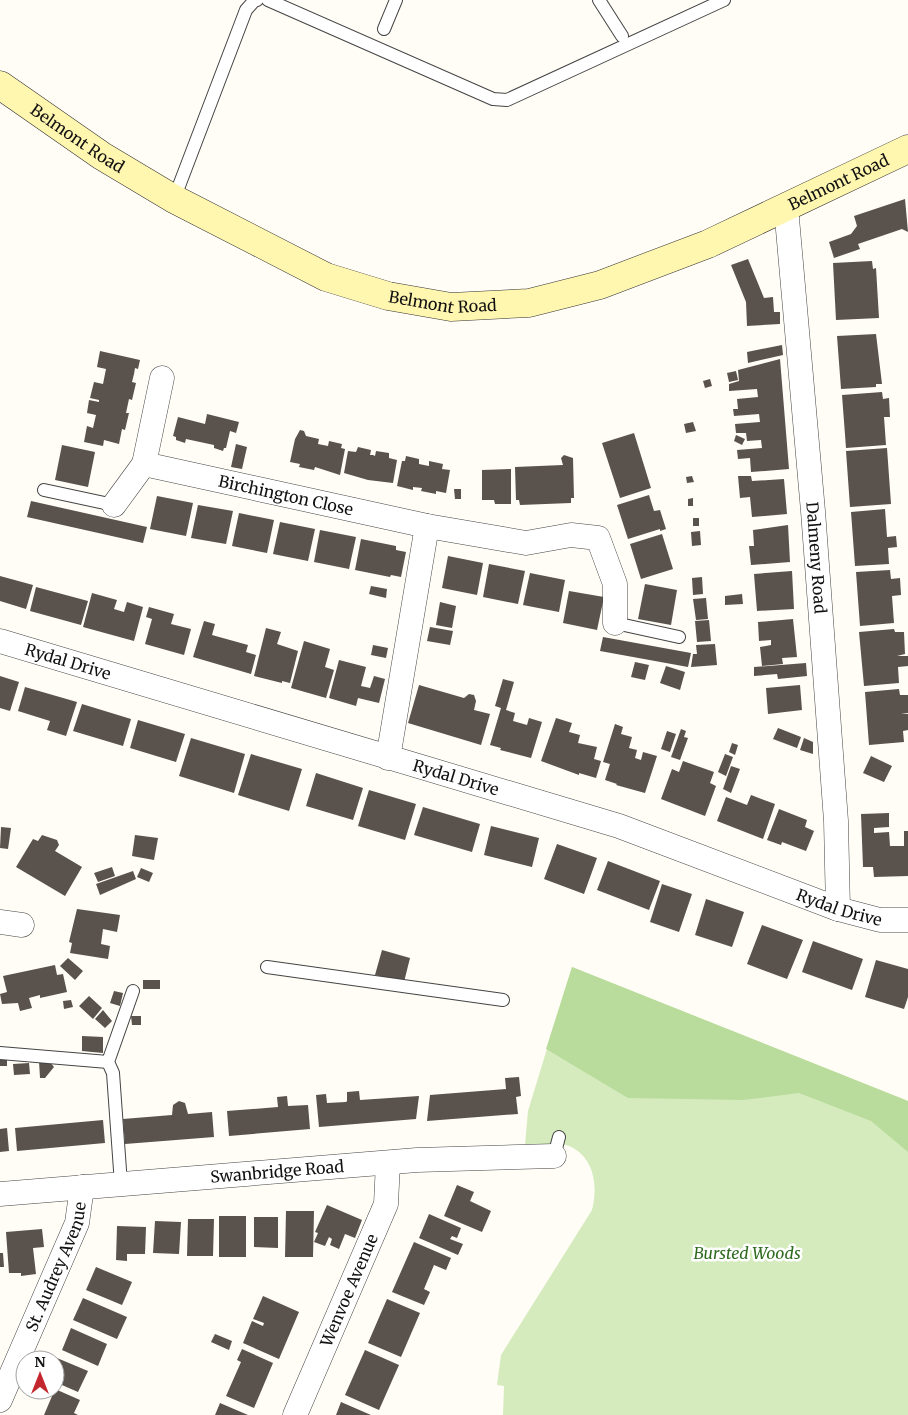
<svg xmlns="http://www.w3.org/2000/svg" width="908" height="1415" font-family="Merriweather,serif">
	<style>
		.green { fill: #d5ebbd }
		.forest { fill: #b9dc9c }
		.building { fill: #5a524d }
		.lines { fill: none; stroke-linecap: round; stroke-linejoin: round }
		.lane-casing { stroke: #444; stroke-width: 14 }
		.street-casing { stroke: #444; stroke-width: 25 }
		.secondary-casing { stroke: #333; stroke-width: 29 }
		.lane { stroke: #fff; stroke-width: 12 }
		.street { stroke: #fff; stroke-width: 24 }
		.secondary { stroke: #fff6b0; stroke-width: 28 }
		.labels { text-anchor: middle; stroke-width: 5; stroke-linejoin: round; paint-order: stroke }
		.street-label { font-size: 16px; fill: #111; stroke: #fff }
		.park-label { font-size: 16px; font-style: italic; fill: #2f6b1f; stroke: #fff }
	</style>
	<rect width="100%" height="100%" fill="#fffdf5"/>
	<path class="green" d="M572,967L908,1101V1415H503L504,1386L497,1385L501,1355L592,1210C598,1187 595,1157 569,1146C560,1142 536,1145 525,1145L528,1111Z"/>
	<path class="forest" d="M572,967L908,1101V1152L871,1121L799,1093L743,1100L628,1098L546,1049Z"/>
	<path class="building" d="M905,199L908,232L902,229L858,244L860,249L834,258L829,242L851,234L857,226L854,216Z
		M748,259L764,298L773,297L774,312H780V324L747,326L746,302L731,265Z
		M872,261L873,269L876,268L879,318L836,320L833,263Z
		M876,334L882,384H876V387L841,389L837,336Z
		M782,345L783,355L748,363L747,352Z
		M100,351L140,360L138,369L135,368L134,374L132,382L136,383L132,400L129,399L126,413H129L125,430L122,429L119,444L104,440L103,446L84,442L87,426L93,428L96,415L87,413L89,400L99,402V400L90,398L94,382L103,384L106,369L97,367Z
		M780,359L789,469L751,472L750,458L738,459L737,450L762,448L761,440L747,441L746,433H736L735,424L760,422L759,414L734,416L733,409H738L737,399L758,397L757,389L729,391V384L739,381L738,370Z
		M736,371L738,380L729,382L727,373Z
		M710,379L712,386L705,388L703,381Z
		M882,392L883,399L889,398L890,417H884L886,445L846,448L842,395Z
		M207,414L239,422L236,433L230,431L226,448H224L223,451L214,448V445L186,439L185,443L176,440V437L173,436L178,417L205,424Z
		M693,422L696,431L686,433L684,424Z
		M300,430L304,431L306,436L319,439L318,444L328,446L329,441L342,444L341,448L345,449L340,475L315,467L314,470L299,467L300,464L290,462L295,439Z
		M634,433L651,488L620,498L602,443Z
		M736,435L745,439L742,445L734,441Z
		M236,444L247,447L242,469L231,467Z
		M62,445L95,452L88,487L55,480Z
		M358,447L371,450L370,455H373L375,456L376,451L389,453V458L397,460L393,483L368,480L344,473L348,451L356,452Z
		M887,448L891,504L850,507L846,451Z
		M564,455L573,458L574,498H571V503L520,505L519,500H516L515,467L563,465L561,458Z
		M406,456L419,459V464L429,466V461L443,464L442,469L450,470L446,493L436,491V494L421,491L422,488L413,487V490L397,486L402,461H405Z
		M511,469V504H495L494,500H482V470Z
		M692,476L694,482L687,483L686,477Z
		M738,476H751L752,481L784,479L787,514L752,517L750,497L740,498Z
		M454,489H461V499H455Z
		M649,495L654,511L660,510L666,529L660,531V529L628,539L617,505Z
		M157,496L193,503L186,536L150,529Z
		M693,498V506H688V499Z
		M31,501L147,527L143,543L27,517Z
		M198,505L233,511L226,544L191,538Z
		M885,509L887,537L896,536L897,547L888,548L889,564L855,566L851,512Z
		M239,513L274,520L267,553L232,546Z
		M693,518H699V526H693Z
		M280,522L315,529L308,561L273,554Z
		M788,525L790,562L751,565L749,546H754L753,530Z
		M320,530L356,537L349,569L314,562Z
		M700,531L701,545L692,546L691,532Z
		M662,534L673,569L641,579L630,544Z
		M361,539L396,546V550L406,552L401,577L391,575L390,577L355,570Z
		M448,556L483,563L477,595L442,588Z
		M489,564L525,571L518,604L483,597Z
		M890,570L891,579L900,578L901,595L892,596L894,623L860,626L856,572Z
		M792,571L794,609L757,611L754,574Z
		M530,573L565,580L559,612L523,605Z
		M0,576L33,585L26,609L0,601Z
		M702,577L703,594L693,595L692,578Z
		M645,584L677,590L671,625L638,619Z
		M371,586L387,589L386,598L369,594Z
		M36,587L88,601L81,625L30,611Z
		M569,591L604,597L597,630L563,623Z
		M92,593L117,600L114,609L124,612L127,602L143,607L134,641L83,627Z
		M742,594L743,604L725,605V596Z
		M706,598L708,619L696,620L693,599Z
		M440,602L456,606L452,628L436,625Z
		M149,607L174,614L171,624L191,629L184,655L145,644L152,619L146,617Z
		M793,619L797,657L782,658L783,664L762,666L760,647L771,645V640L759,641L758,622Z
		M709,620L711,641L697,642L695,621Z
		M204,621L215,624L212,635L248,645L246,652L256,655L251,674L193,657Z
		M430,627L453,631L450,645L427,641Z
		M266,628L281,632L277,644L298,651L290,683L282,681V683L254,676Z
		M894,629L895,632H904L905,654L897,656H908V666L898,667L899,683L864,686L859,632Z
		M603,637L691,653L688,667L600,651Z
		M304,641L330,649L325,667L334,670L326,698L291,688Z
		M715,644L717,665L691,667L693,654H697L696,645Z
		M373,645L388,648L386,658L371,655Z
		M339,660L366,667L361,686L370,688L374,676L385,679L379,703L358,698L356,706L329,698Z
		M635,662L649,665L645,680L631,677Z
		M806,663L807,676L778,679L777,674L754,676V667Z
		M666,666L685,672L680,690L660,683Z
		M0,676L19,682L10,711L0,708Z
		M503,679L514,682L506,710L515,713L513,721L527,725L529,718L542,722L531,758L500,750L501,748L490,745L501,708L495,706Z
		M419,685L464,698L469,694L474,695L476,701L474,710L490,714L481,745L408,723Z
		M800,685L802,710L768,714L766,688Z
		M25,687L77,702L66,736L47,730L50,721L18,711Z
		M899,689L900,695H908V713H901L908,714V730L903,731L904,742L869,745L865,692Z
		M82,704L131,719L123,746L73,731Z
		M556,718L572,723L569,732L580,735L578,743L597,747L594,759L601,761L596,778L579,773V775L541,761Z
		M138,720L185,734L176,762L130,748Z
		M615,724L623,727L621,734L632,737L629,748L637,750L635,758L641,760L643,752L657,756L645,793L616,785L617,784L605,780L610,764L603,762Z
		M778,728L801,737L797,748L773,739Z
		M681,729L686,731L684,737L688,738L680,760L671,757Z
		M667,731L676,734L670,752L661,749Z
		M191,738L245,754L234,793L179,776Z
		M804,738L813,742V754L800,750Z
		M732,743L738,745L735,755L729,752Z
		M251,754L302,769L289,811L238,795Z
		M725,754L733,757L726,776L718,772Z
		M871,756L892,766L884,782L863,773Z
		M683,761L714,772L710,783L716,786L705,816L661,799L672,769L679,772Z
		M731,766L740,769L731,793L723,789Z
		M316,773L363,788L353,820L306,806Z
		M369,790L416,804L405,840L358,826Z
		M751,795L775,804L763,839L717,821L726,797L747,805Z
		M423,807L480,824L472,852L414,835Z
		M779,809L807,820L805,827L814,831L806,851L782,842L781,845L767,840Z
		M889,813V827L874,828V833L889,832L890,846H904V831H908V876L874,877L873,867H863L861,814Z
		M491,826L539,838L532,867L484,855Z
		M1,827L11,828L8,849L0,848Z
		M42,835L57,840L59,845L55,851L82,867L65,896L16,867L33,839L38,841Z
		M135,835L158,838L154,860L132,856Z
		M557,844L597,858L584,894L544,879Z
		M608,861L660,881L649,910L597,890Z
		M112,867L115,876L98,882L94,873Z
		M141,868L153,873L149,882L137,877Z
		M133,871L136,879L100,895L96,884Z
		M662,884L692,894L679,932L650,922Z
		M706,899L744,912L732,947L695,935Z
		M77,909L120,915L117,932L103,929L101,944L110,946L108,959L70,953L72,943L69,942Z
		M762,925L803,940L787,979L747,964Z
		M813,941L863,959L852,990L802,972Z
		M382,950L410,958L404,982L375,975Z
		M68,958L83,971L75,980L60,966Z
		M876,960L908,969V997L904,1009L865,997Z
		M55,965L57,975L63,974L67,992L40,998V995L29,998L32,1008L20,1011L18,1003L2,1004L0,994L7,992L3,976Z
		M143,980H160V989H143Z
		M114,991L123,993L120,1006L110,1003Z
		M89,996L102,1008L93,1019L79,1006Z
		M71,1000L73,1007L64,1009L63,1001Z
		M103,1010L112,1021L105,1028L95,1019Z
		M131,1016H141V1025H132Z
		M82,1036L103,1037V1053L82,1051Z
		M0,1060H7V1066H0Z
		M39,1061H49L54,1067L45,1078H40Z
		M29,1063L30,1074L14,1075L13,1064Z
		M519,1077L521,1096L516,1097L518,1114L427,1121L430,1095L506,1089L505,1078Z
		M359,1091L360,1100L419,1096L416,1119L319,1127L316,1095L326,1094L327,1103L346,1102L347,1101V1092Z
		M287,1096L288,1106L308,1105L310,1129L229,1136L227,1111L278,1107L277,1097Z
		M179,1101L185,1103L188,1114L212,1112L214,1137L125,1144L123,1119L172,1115L173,1105Z
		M103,1120L105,1143L17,1151L15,1128Z
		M7,1128L9,1151L0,1152V1129Z
		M457,1185L474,1192L470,1201L491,1211L482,1232L444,1216Z
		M327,1205L362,1220L355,1238L345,1234L339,1249L330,1245L332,1239L329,1237L325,1246L314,1242L318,1233L315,1232Z
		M286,1211H314L313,1257H285Z
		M429,1214L461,1228L457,1238L452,1236L450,1239L463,1244L458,1255L419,1238Z
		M219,1216H246V1257H219Z
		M254,1217H278V1248L254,1247Z
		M188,1219H214L213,1256H187Z
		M155,1221L181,1222L179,1254L153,1253Z
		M117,1226L146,1227L145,1254H127V1261L116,1260Z
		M42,1229L44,1247L33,1248L36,1274L21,1276V1273H9L6,1232Z
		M414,1242L451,1258L446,1270L434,1265L424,1289L430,1292L424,1305L392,1292Z
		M0,1253H3L4,1267H0Z
		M96,1267L132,1282L122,1305L86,1290Z
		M263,1296L299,1312L279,1359L243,1343L252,1321L263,1326L264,1323L253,1319Z
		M83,1298L127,1317L117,1339L73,1320Z
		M387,1299L420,1313L401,1357L368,1343Z
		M71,1328L107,1344L98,1366L62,1350Z
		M215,1334L232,1341L229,1350L211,1342Z
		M242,1349L273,1363L254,1408L226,1396L241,1362L237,1360Z
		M365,1350L399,1365L379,1410L345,1395Z
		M57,1358L88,1371L78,1392L55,1382V1363Z
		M55,1389L80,1400L74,1413L78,1415H44Z
		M341,1402L371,1415H336Z
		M220,1403L248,1415H215Z"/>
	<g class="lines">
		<g class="lane-casing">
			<path id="lane" d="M268,0L493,99L507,100L724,0
				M599,0L622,36
				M384,29L396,0
				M174,199L246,10L254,1L257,0
				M44,490L114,505
				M615,623L679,637
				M267,967L503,1000
				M0,1053L108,1062L113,1073L121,1184
				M108,1062L133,991
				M554,1156L559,1137"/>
		</g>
		<g class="street-casing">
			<g id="street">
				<path id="s1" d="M786,207L813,511L836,821L838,909"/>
				<path d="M144,464L162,378"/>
				<path id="s2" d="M114,505L144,464L427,526L526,543L571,535L598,538L615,584V623"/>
				<path id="s3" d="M0,641L619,826L838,909L880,920H908"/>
				<path d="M388,758L427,526"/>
				<path d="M0,922L22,925"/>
				<path id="s4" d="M0,1194L417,1160L554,1156"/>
				<path id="s5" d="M0,1400L77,1223L82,1187"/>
				<path id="s6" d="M295,1415L386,1204L388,1163"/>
			</g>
		</g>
		<g class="secondary-casing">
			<g id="secondary">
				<path id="s7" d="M0,85L102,156L174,199L326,277L388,296L451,307L529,303L600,285L708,244L908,149"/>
			</g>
		</g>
		<use href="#lane" class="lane"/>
		<use href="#street" class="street"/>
		<use href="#secondary" class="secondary"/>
	</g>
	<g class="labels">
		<g class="street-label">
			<text dy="6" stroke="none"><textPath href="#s7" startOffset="94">Belmont Road</textPath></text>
			<text dy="6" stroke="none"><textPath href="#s7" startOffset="919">Belmont Road</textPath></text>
			<text dy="6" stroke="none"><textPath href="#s7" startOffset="499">Belmont Road</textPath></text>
			<text dy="6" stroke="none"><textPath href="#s2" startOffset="196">Birchington Close</textPath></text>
			<text dy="6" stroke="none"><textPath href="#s1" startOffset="352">Dalmeny Road</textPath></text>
			<text dy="6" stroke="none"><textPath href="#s3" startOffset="71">Rydal Drive</textPath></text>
			<text dy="6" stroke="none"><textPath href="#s3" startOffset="476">Rydal Drive</textPath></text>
			<text dy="6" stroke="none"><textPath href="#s3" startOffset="881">Rydal Drive</textPath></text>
			<text dy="6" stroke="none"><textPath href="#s4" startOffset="278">Swanbridge Road</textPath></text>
			<text dy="6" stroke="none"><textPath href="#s5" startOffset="145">St. Audrey Avenue</textPath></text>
			<text dy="6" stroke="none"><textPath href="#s6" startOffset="136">Wenvoe Avenue</textPath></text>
		</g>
		<g class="park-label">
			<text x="747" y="1259">Bursted Woods</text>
		</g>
	</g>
	<g transform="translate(40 1375)"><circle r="24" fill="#ffffff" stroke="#a0a0a0"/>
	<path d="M0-4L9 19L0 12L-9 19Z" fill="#c4262e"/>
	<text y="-8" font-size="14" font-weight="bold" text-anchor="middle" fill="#111111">N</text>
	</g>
</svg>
